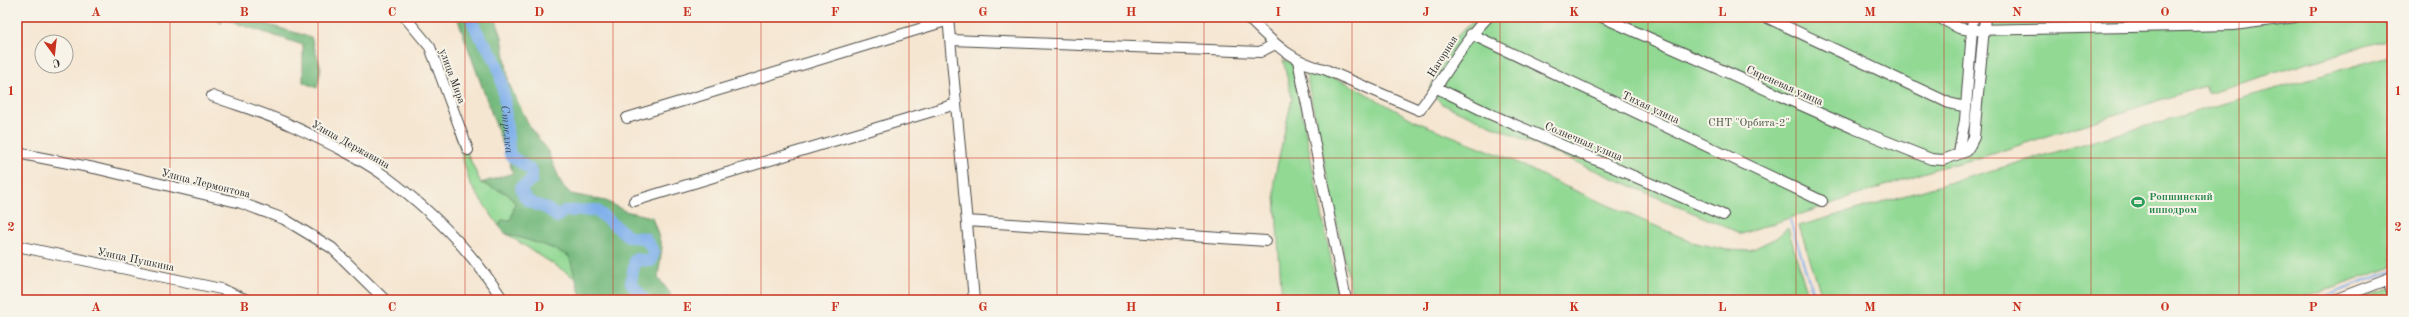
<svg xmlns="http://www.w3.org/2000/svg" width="2409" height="317" font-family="'Old Standard TT',serif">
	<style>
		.green { fill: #92d994; stroke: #5e8260 }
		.forest { fill: #75b97e; stroke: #507254 }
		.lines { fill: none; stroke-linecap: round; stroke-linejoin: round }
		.stream { stroke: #80b0eb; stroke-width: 2 }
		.river { stroke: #80b0eb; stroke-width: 12 }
		.minor-casing { stroke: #494744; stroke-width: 12 }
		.minor { stroke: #fff; stroke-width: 10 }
		.grid { fill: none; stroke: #c8321e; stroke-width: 1; stroke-opacity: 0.55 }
		.labels { text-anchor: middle; stroke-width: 4; stroke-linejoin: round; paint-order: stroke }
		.street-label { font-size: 11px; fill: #2b2b2b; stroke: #f7f3e8 }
		.park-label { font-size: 11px; fill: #455645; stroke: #f7f3e8 }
		.leisure-label { font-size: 11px; font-weight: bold; fill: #27864d; stroke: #f7f3e8; text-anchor: start }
		.water-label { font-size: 12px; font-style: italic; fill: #445365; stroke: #f7f3e8 }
		.neatline { fill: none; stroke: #c8321e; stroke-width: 1.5 }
		.grid-label { font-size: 13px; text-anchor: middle; font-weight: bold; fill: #c8321e }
	</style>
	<rect width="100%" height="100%" fill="#f7f3e8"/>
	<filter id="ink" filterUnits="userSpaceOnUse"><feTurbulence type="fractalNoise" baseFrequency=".025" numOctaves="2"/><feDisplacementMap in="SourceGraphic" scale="8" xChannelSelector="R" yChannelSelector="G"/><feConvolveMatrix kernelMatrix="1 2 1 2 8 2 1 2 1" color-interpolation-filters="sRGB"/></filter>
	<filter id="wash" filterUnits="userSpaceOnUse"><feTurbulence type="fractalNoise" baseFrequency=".012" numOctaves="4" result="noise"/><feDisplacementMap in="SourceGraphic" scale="16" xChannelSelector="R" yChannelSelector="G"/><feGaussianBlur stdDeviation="0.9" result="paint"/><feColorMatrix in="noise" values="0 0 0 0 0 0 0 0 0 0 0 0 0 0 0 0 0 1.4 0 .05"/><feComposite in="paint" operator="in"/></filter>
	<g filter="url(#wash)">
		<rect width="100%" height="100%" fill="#f5e6d1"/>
		<path class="green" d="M1478,17H2392V38L2207,93L2204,86L1979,158L1938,168L1742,234L1442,104L1429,90L1457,36Z
			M2392,55V267L2299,300H1823L1799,226Z
			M1283,60L1292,63L1339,300H1282L1274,180L1292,98Z
			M1312,70L1347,83L1417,122L1510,159L1551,180L1692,242L1727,250L1749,251L1776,238L1788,228L1809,300H1353L1306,74Z
			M456,129L481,183L508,194L515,203L511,220H502L499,226L470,184L455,132Z
			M505,233L547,246L569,256L578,280Z
			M2392,287V300H2356Z"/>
		<path class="forest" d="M214,17H240L311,37L321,68L317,88L303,82V45L223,19L221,24Z
			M457,17H495L502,37L509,84L531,129L547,149L562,185L571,194L606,201L625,211L652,217L662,247L658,278L670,293L671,300H582L569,256L547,246L505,233L499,226L502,220H511L515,203L508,194L481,183L513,173Z"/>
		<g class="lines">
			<path class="stream" d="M1790,220L1815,300
				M2316,300L2392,271"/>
			<path class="river" id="s1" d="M471,17C475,34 487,44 495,60C506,83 506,129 510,155L532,171V180L521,187C525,203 530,202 543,207C548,208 553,213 557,217L564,211L596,210L629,237L645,238L654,252L651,261L635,259L631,283L643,298L642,300"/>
		</g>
	</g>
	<g filter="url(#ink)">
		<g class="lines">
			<g class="minor-casing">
				<path id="minor" d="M405,17L430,47L468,150
					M948,17L974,300
					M1247,17C1271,40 1290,62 1324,69L1419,110C1444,80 1460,45 1488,17
					M1602,17L1853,128L1931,159L1943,160L1967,151L1974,137L1985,17
					M1766,17L1949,103L1966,107
					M1938,17L1959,28L1971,30L2234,25L2295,17
					M1471,34L1822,201
					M951,40L1260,52L1275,44
					M1298,60L1346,300
					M1437,88L1490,114L1723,215
					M212,96C236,105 262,112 286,123C316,137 358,156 385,176C431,210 472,252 503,300
					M627,118L949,20
					M1959,152L1965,120L1973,17
					M17,153L94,168L241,203L284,219L332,248L385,300
					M634,201L956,104
					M967,221L1266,241
					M17,246L221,289L247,300
					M2388,280L2392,291
					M2334,300L2392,278"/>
			</g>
			<use href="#minor" class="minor"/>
		</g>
	</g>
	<path class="grid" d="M170,17V300M318,17V300M465,17V300M613,17V300M761,17V300M909,17V300M1057,17V300M1204,17V300M1352,17V300M1500,17V300M1648,17V300M1796,17V300M1944,17V300M2091,17V300M2239,17V300M17,158H2392"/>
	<defs>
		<g id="stadium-bare" transform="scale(1.08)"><path d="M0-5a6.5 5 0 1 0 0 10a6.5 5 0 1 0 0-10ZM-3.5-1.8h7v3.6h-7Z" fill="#2e9e5b" stroke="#f7f3e8" stroke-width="2.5" paint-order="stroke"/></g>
	</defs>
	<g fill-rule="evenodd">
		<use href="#stadium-bare" x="2138" y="202"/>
	</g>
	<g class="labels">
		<g class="street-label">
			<text transform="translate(1442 56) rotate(-58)" y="4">Нагорная</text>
			<text transform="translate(453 76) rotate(70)" y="4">улица Мира</text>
			<text transform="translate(1785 85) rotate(24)" y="4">Сиреневая улица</text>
			<text transform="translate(1651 107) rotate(25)" y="4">Тихая улица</text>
			<text transform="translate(1584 141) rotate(23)" y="4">Солнечная улица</text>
			<text transform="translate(351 144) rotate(29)" y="4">Улица Державина</text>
			<text transform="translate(206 183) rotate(14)" y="4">Улица Лермонтова</text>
			<text transform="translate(136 259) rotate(12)" y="4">Улица Пушкина</text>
		</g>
		<g class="park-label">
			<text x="1749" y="126">СНТ "Орбита-2"</text>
		</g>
		<g class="leisure-label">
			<text x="2149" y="200">Ропшинский<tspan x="2149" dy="13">ипподром</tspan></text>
		</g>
		<g class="water-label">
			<text dy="4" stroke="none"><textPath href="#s1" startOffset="120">Стрелка</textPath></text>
		</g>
	</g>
	<rect width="2409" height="317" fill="none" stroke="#f7f3e8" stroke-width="44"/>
	<g transform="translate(54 54) rotate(165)"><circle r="19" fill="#f7f3e8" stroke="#a5a39c"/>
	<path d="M0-3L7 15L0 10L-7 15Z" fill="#c8321e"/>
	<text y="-6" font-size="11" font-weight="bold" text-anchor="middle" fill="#2b2b2b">С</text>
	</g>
	<rect x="22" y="22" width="2365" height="273" class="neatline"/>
	<g class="grid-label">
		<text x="96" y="16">A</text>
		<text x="244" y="16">B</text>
		<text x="392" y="16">C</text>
		<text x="539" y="16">D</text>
		<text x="687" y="16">E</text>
		<text x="835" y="16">F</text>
		<text x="983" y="16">G</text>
		<text x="1131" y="16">H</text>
		<text x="1278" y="16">I</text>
		<text x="1426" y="16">J</text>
		<text x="1574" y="16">K</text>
		<text x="1722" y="16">L</text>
		<text x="1870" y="16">M</text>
		<text x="2017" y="16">N</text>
		<text x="2165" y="16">O</text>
		<text x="2313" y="16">P</text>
		<text x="11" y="95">1</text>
		<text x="2398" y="95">1</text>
		<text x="11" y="231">2</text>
		<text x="2398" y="231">2</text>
		<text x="96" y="311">A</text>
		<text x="244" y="311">B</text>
		<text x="392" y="311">C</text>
		<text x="539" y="311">D</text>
		<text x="687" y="311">E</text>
		<text x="835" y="311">F</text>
		<text x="983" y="311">G</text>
		<text x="1131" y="311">H</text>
		<text x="1278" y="311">I</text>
		<text x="1426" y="311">J</text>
		<text x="1574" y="311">K</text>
		<text x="1722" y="311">L</text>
		<text x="1870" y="311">M</text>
		<text x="2017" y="311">N</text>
		<text x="2165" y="311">O</text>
		<text x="2313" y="311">P</text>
	</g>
</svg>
